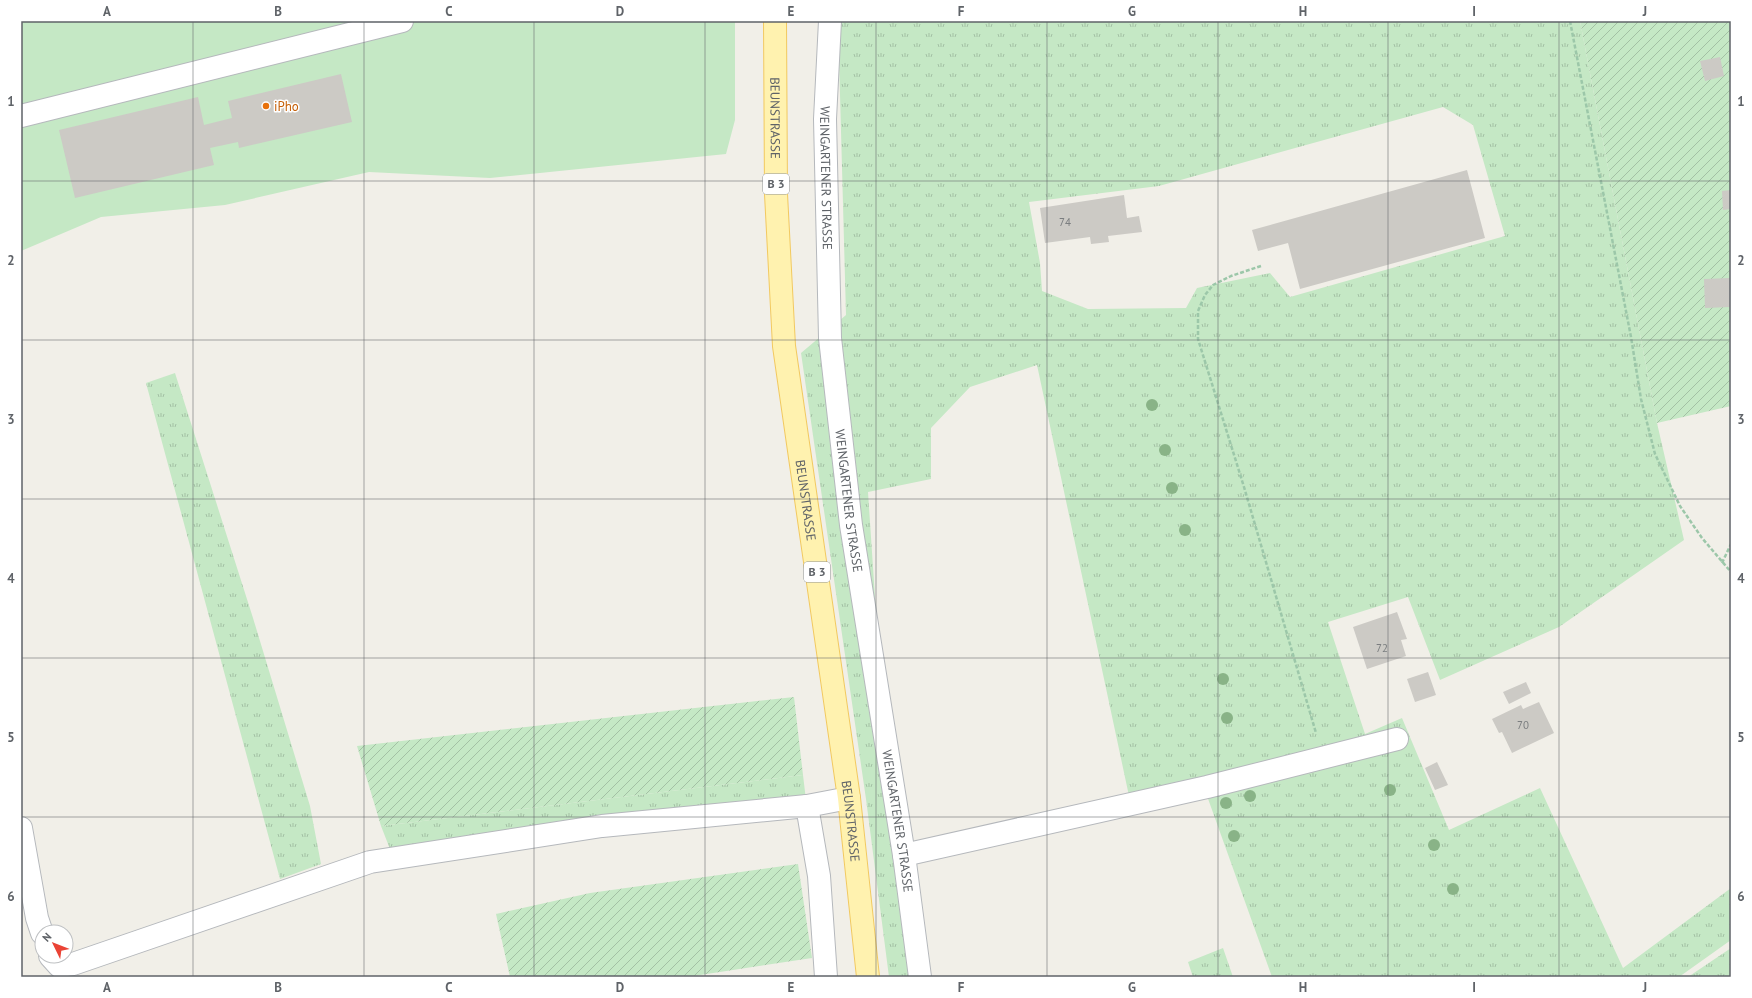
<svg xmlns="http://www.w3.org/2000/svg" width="1752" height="998" font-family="'PT Sans',sans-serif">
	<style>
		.grass { fill: url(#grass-tufts); fill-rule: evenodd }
		.garden { fill: url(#garden-furrows) }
		.pitch { fill: #c5e8c5 }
		.building { fill: #cccac5 }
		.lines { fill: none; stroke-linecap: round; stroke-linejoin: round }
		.minor-casing { stroke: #b5b8bc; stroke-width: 24 }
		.major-casing { stroke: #f2c960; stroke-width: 24 }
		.path { stroke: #9cc7a9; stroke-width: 2.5; stroke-dasharray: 4 2; stroke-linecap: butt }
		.minor { stroke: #fff; stroke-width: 22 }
		.major { stroke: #fff2af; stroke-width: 22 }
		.tree { fill: #89b387 }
		.grid { fill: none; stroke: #5f6368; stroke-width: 1; stroke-opacity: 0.55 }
		.food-dot { fill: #e8710a; stroke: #fff; stroke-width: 1.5 }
		.labels { text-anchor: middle; stroke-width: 3; stroke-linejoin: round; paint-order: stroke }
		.number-label { font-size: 11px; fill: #7a7d7f }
		.shield { fill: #fff; stroke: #8f9295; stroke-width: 1 }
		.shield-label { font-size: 12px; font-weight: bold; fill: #5f6368 }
		.food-label { font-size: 13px; fill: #c56008; stroke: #fff; text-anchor: start }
		.street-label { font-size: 13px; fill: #5f6368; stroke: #fff }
		.neatline { fill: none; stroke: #5f6368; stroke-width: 1.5 }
		.grid-label { font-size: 13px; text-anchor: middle; font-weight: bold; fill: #5f6368 }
	</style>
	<defs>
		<pattern id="grass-tufts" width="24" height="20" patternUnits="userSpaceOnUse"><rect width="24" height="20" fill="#c5e8c5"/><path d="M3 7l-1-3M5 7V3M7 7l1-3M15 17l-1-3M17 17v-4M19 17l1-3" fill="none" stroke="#a3c0a4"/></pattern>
		<pattern id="garden-furrows" width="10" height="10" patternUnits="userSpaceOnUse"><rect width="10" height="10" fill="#c5e8c5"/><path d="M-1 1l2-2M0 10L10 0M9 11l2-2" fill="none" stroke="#a3c0a4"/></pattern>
	</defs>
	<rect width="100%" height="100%" fill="#f1efe8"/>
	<path class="grass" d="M838,21H1580L1657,423L1684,540L1559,627L1440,680L1408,597L1328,622L1365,734L1402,718L1449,830L1540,788L1623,968L1731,888V940L1679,977H1272L1202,782L1129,796L1037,365L970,387L931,428V479L868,492L891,838L923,977H889L866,799L801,353L846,315ZM1443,107L1473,125L1505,236L1290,297L1270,273L1197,288L1186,308L1088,309L1042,291L1040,263L1029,202L1159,186Z
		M175,373L253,618L310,806L321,864L280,879L146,383Z
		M803,775L806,800L390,849L381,826Z
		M1223,948L1233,977H1193L1188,962Z
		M1731,948V977H1688Z"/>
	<path class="garden" d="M1580,21H1731V406L1657,423Z
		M794,697L803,775L381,826L357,746Z
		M798,864L812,958L687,977H510L496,914L590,893Z"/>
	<path class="pitch" d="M21,21H735V120L726,154L490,178L369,172L225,205L101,217L21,251Z"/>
	<path class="building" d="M1720,57L1724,76L1705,81L1700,61Z
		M341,74L352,122L239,148L238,142L210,148L214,165L75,198L59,130L198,97L204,125L232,118L228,101Z
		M1467,170L1485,238L1300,289L1288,243L1258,251L1252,230Z
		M1731,190V209L1723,210L1722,191Z
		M1124,195L1127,218L1139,216L1142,232L1108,236L1109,242L1091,244L1090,237L1045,243L1040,208Z
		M1730,278V307L1705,308L1704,279Z
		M1397,612L1407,639L1401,640L1406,656L1367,669L1353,627Z
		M1428,672L1436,695L1415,702L1407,679Z
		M1526,682L1531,693L1509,704L1503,692Z
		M1539,702L1554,733L1512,753L1502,732L1499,733L1492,719L1521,705L1523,709Z
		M1437,762L1448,785L1435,790L1425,768Z"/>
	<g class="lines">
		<g class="minor-casing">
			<g id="minor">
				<path id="s1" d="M830,21L825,119L830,338L851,525L904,855L920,977"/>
				<path d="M21,116L402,21"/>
				<path d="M807,806L849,798"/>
				<path d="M21,828L37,918L42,933"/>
				<path d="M904,855L1207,787L1397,739"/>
				<path d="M50,956L59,966L73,964L370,862L602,826L807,806L819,876L826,977"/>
			</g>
		</g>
		<g class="major-casing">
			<g id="major">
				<path id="s2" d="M775,21L776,194L784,346L849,798L868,977"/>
			</g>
		</g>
		<path class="path" d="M1570,21L1631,337L1641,399L1655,454L1680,506L1702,538L1731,572
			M1261,266L1231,276L1213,285L1205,295L1198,311V339L1244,487L1316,733
			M1722,563L1731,544"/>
		<use href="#minor" class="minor"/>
		<use href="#major" class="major"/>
	</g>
	<g class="tree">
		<circle cx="1152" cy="405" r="6"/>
		<circle cx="1165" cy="450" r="6"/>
		<circle cx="1172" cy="488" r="6"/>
		<circle cx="1185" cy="530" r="6"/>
		<circle cx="1223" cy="679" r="6"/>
		<circle cx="1227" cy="718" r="6"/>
		<circle cx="1390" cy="790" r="6"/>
		<circle cx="1250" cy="796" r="6"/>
		<circle cx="1226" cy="803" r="6"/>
		<circle cx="1234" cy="836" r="6"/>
		<circle cx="1434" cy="845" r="6"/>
		<circle cx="1453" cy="889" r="6"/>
	</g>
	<path class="grid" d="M193,21V977M364,21V977M534,21V977M705,21V977M876,21V977M1047,21V977M1218,21V977M1388,21V977M1559,21V977M21,181H1731M21,340H1731M21,499H1731M21,658H1731M21,817H1731"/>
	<circle class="food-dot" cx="266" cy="106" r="4"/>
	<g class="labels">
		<g class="number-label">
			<text x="1065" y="226">74</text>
			<text x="1382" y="652">72</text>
			<text x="1523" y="729">70</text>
		</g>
		<g class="shield">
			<rect x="763" y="174" width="26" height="20" rx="3"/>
			<rect x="804" y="562" width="26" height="20" rx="3"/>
		</g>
		<g class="shield-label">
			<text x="776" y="188">B 3</text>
			<text x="817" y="576">B 3</text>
		</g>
		<g class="food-label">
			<text x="274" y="111">iPho</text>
		</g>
		<g class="street-label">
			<text dy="5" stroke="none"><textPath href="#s2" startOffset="97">BEUNSTRASSE</textPath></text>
			<text dy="5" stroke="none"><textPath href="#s1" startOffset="157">WEINGARTENER STRASSE</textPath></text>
			<text dy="5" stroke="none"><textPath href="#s2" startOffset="481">BEUNSTRASSE</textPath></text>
			<text dy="5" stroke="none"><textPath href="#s1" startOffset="481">WEINGARTENER STRASSE</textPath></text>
			<text dy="5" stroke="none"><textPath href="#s2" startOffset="805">BEUNSTRASSE</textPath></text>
			<text dy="5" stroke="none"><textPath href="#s1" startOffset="805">WEINGARTENER STRASSE</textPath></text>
		</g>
	</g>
	<rect width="1752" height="998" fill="none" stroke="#ffffff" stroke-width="44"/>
	<g transform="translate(54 944) rotate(313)"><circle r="19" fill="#ffffff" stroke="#bfc1c3"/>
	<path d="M0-3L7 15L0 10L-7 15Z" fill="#ea4335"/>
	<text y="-6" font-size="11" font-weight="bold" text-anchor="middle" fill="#5f6368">N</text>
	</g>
	<rect x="22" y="22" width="1708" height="954" class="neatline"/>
	<g class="grid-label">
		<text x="107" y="16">A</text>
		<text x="278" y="16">B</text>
		<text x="449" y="16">C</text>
		<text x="620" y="16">D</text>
		<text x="791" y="16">E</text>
		<text x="961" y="16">F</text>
		<text x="1132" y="16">G</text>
		<text x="1303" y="16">H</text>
		<text x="1474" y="16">I</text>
		<text x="1645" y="16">J</text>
		<text x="11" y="106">1</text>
		<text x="1741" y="106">1</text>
		<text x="11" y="265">2</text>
		<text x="1741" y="265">2</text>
		<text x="11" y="424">3</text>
		<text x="1741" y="424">3</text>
		<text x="11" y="583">4</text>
		<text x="1741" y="583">4</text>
		<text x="11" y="742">5</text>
		<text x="1741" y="742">5</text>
		<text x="11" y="901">6</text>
		<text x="1741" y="901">6</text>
		<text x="107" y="992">A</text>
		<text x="278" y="992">B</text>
		<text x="449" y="992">C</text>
		<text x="620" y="992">D</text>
		<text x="791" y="992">E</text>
		<text x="961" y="992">F</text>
		<text x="1132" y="992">G</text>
		<text x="1303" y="992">H</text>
		<text x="1474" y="992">I</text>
		<text x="1645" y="992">J</text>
	</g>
</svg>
